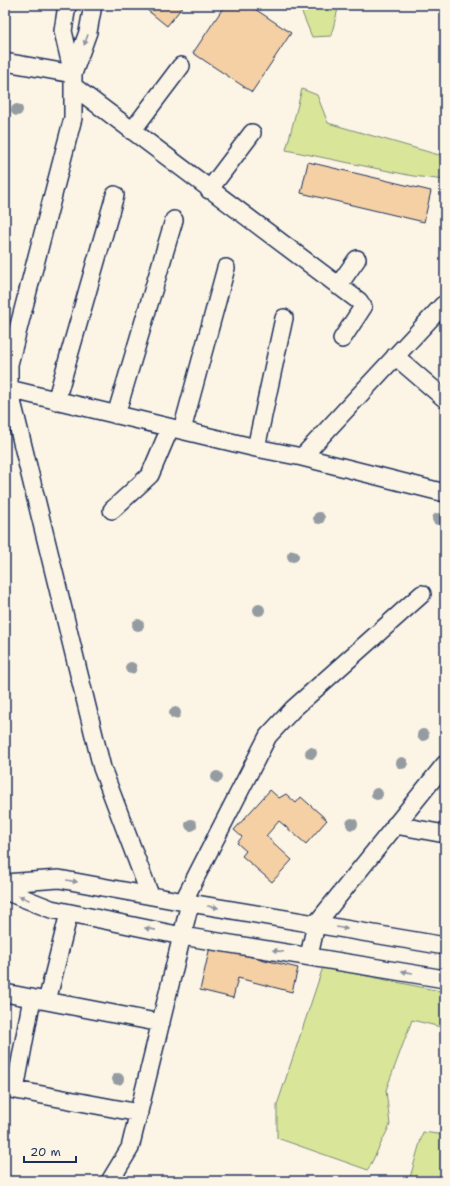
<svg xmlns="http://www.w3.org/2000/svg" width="450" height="1186" font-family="'Shantell Sans',sans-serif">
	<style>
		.green { fill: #d9e598; stroke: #7a8a7b }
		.building { fill: #f4d0a4; stroke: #1b2f5e }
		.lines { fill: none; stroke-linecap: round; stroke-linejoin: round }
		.minor-casing { stroke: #1b2f5e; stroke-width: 20 }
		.minor { stroke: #fcf5e5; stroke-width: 17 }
		.tree { fill: #959ca1 }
		.oneway { fill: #8c92a2 }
	</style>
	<rect width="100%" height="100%" fill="#fcf5e5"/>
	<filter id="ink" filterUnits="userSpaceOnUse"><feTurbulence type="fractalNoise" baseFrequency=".025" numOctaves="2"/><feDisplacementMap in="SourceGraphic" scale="8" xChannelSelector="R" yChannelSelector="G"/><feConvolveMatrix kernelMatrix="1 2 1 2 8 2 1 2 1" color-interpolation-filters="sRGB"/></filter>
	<g filter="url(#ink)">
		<path class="green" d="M299,5H339L331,36L312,37Z
			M302,89L317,95L328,123L439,155L445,143V180L413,176L286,150Z
			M323,967L445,992V1028L412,1020L386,1090L390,1125L368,1170L277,1138V1105Z
			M423,1132L445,1135V1181H409Z"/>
		<path class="building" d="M141,5H184L167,26Z
			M225,5H249L291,33L252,92L193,53Z
			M308,162L431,191L424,222L301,193Z
			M270,790L279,798L286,794L296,803L301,797L327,820L306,844L279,821L266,836L292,860L272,882L242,856L246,851L237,843L242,837L234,830Z
			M210,947L298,968L292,992L238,978L233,998L200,990Z"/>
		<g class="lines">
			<g class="minor-casing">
				<path id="minor" d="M67,5L63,31L73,74V118L9,364V389L102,768L150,895
					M5,62L73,74
					M73,74L88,32L93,5
					M73,86L359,301L363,307L342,339
					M132,131L181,66
					M209,190L252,133
					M338,286L357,259
					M395,356L445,399
					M9,389L256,448L302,457L445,493
					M56,401L115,195
					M116,415L174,220
					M182,430L226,268
					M256,448L284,318
					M302,457L443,305
					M112,510L150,475L170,428
					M395,825L445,834
					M5,883L59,879L190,903L445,946
					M5,891L51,909L182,936L445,979
					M183,902L268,736L293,709L422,594
					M309,956L316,924L445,764
					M5,993L161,1023
					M47,1001L69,913
					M5,1088L139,1113
					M15,1090L32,998
					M110,1181L130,1148L190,903"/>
			</g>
			<use href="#minor" class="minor"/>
		</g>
		<g class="tree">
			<circle cx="17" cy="110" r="6"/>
			<circle cx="319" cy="518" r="6"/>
			<circle cx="438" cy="519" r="6"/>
			<circle cx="293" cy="556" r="6"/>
			<circle cx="259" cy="610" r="6"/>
			<circle cx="138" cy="625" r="6"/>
			<circle cx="131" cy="668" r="6"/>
			<circle cx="175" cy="713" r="6"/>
			<circle cx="423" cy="735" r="6"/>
			<circle cx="311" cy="753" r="6"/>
			<circle cx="402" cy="763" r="6"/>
			<circle cx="217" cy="777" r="6"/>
			<circle cx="377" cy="794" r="6"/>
			<circle cx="352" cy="824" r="6"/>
			<circle cx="191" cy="825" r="6"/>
			<circle cx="118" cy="1079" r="6"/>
		</g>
		<defs><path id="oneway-solid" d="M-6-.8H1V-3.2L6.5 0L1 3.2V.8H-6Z"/></defs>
		<g class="oneway">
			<use href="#oneway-solid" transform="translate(86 40) rotate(110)"/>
			<use href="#oneway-solid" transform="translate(72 881) rotate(10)"/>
			<use href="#oneway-solid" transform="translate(24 898) rotate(-158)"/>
			<use href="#oneway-solid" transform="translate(213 907) rotate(9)"/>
			<use href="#oneway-solid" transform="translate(342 928) rotate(10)"/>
			<use href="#oneway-solid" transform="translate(150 929) rotate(-169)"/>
			<use href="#oneway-solid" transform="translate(278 951) rotate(-171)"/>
			<use href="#oneway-solid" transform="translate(407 972) rotate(-171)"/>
		</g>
	</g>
	<rect width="450" height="1186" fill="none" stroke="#fcf5e5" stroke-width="20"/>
	<rect x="10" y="10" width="430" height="1166" fill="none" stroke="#1b2f5e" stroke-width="1.5" filter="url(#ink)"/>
	<path d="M24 1156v6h52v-6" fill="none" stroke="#1b2f5e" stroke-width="2"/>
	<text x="30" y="1156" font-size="12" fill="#1b2f5e" stroke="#fcf5e5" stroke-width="3" paint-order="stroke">20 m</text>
</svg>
